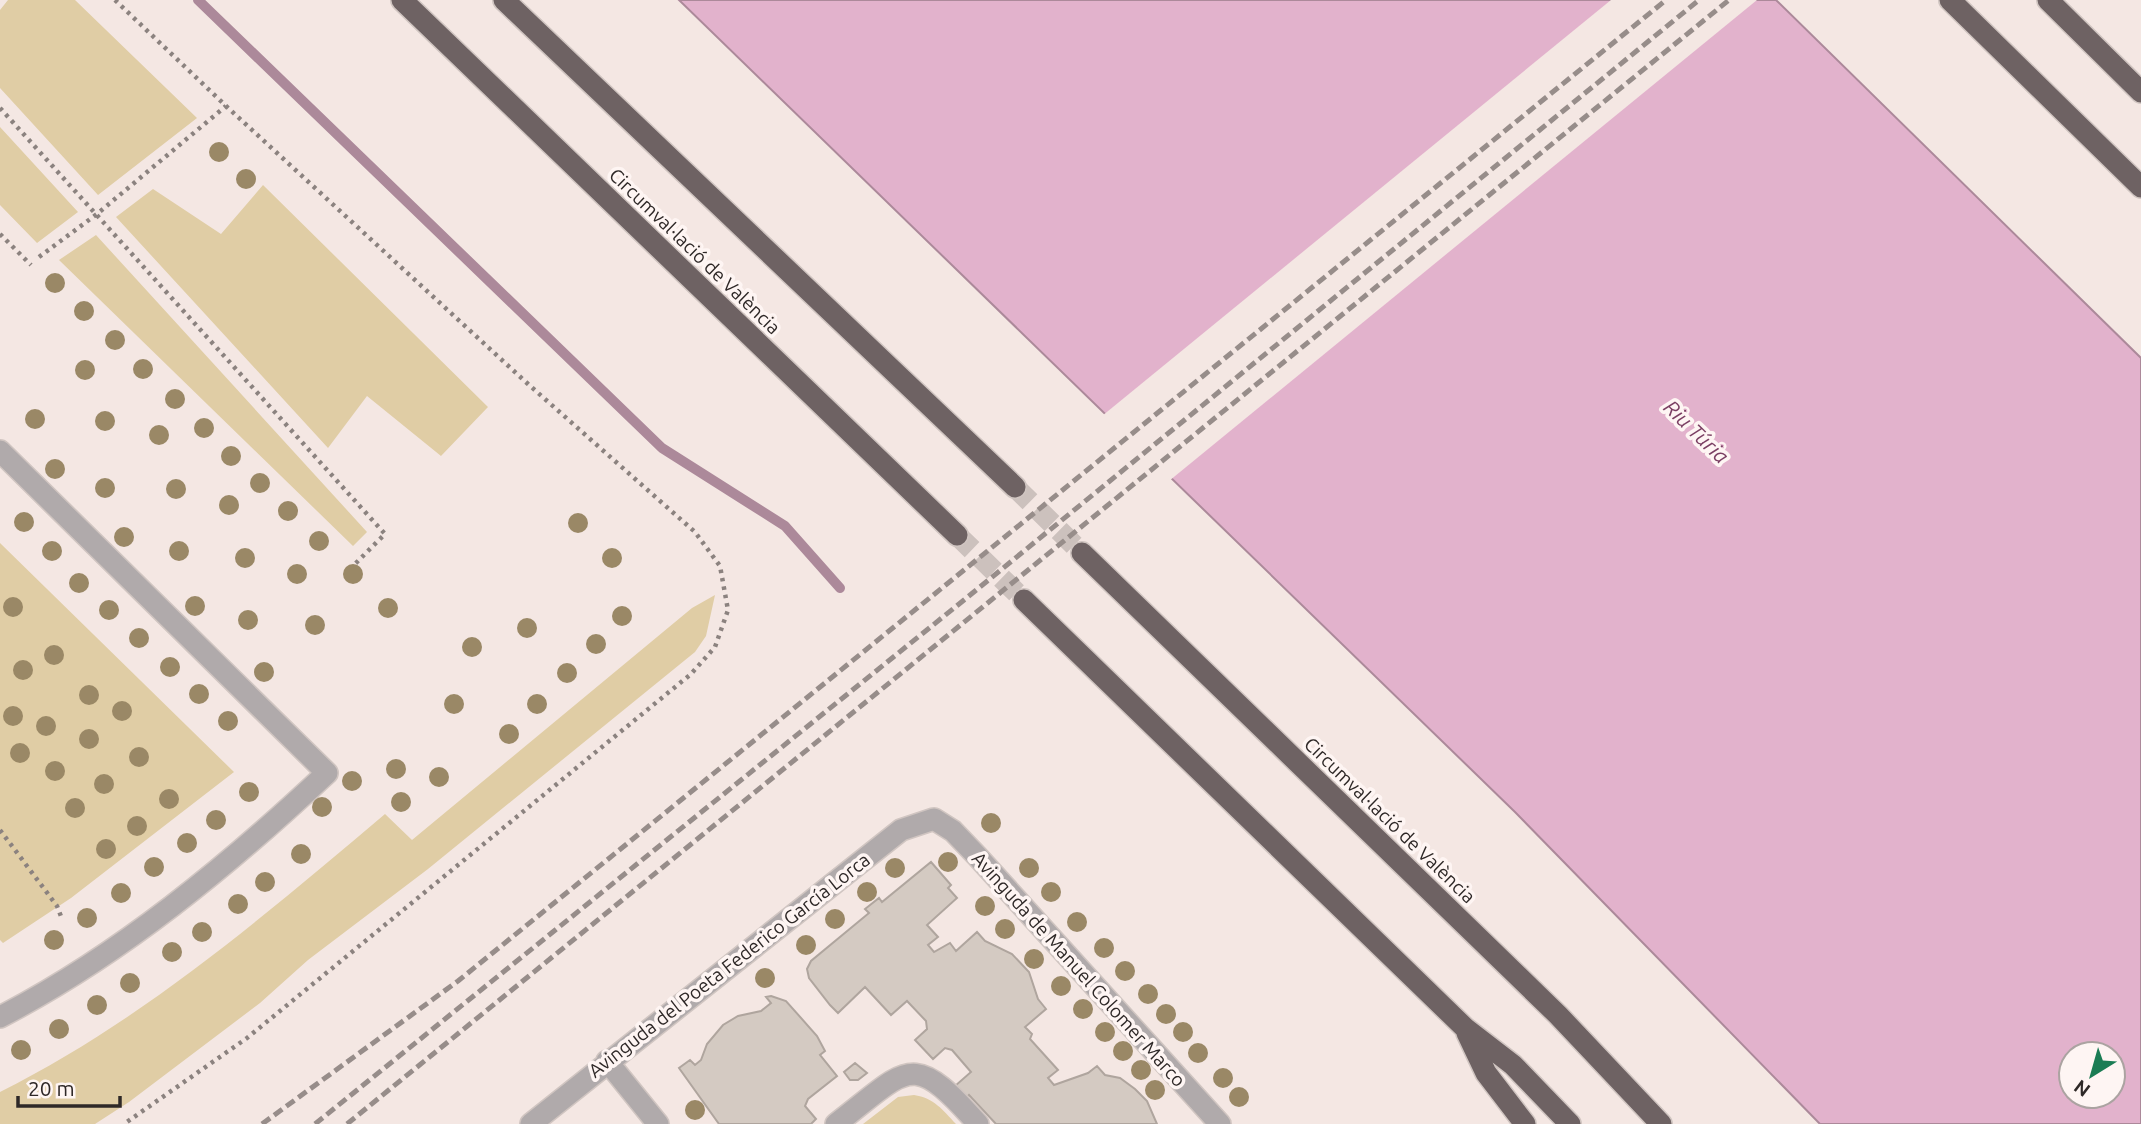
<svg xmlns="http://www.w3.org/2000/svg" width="2141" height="1124" font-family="Ubuntu,sans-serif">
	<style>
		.green { fill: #e0cda5 }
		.water { fill: #e2b2cc; stroke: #ac899a; stroke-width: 2; fill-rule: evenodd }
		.pier { fill: #f4e7e3 }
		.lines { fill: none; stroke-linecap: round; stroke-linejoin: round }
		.stream { stroke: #ac899a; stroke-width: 10 }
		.building { fill: #d4cac2; stroke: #afa59e; stroke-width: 2 }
		.highway-tunnel { stroke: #ccc1bd; stroke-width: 21; stroke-dasharray: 21 10; stroke-linecap: butt }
		.street-casing { stroke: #d0c5c1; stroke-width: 24 }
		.highway-casing { stroke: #d0c5c1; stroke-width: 24 }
		.path { stroke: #8b827f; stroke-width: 4.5; stroke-dasharray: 3.5 5; stroke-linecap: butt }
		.street { stroke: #b0aaab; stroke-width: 21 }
		.highway { stroke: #6e6263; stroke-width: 21 }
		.rail { stroke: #978d8a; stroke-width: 5; stroke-dasharray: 10 5; stroke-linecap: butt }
		.tree { fill: #9a8866 }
		.labels { text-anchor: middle; stroke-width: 7; stroke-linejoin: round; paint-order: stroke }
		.street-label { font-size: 19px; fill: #2e2827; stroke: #fef5f3 }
		.water-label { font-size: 21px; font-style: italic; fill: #7b3f63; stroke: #fef5f3 }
	</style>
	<rect width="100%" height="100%" fill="#f4e7e3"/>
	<path class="green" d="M8,0H75L197,118L98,195L0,88V10Z
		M0,127L78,212L37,243L0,205Z
		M263,185L488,407L441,456L367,396L328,448L116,217L153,189L221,234Z
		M96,235L367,532L353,546L59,260Z
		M0,543L234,772L71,898L3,943L0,940Z
		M715,595L706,636L695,652L428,869L308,960L260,1003L129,1102L95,1124H0V1092C142,1021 264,916 385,814L412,840L692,608Z
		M914,1095C934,1098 943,1110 956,1124H863L898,1097Z"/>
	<path class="water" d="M679,0H1776L2141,358V1124H1820L1515,812ZM2071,1054H2113V1096H2071Z"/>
	<path class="pier" d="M1611,0H1757L1169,481L1102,416Z"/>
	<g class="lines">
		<path class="stream" d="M198,0L662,448L785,526L840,588"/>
	</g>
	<path class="building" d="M931,862L951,885L948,888L957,898L927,925L938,937L928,945L934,952L950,943L956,951L977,932L985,941L1012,954L1029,972L1038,999L1046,1009L1025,1027L1032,1034L1030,1039L1058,1070L1048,1078L1054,1085L1088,1073L1097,1066L1105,1075L1120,1078L1135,1089L1147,1101L1157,1124H996L969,1095L966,1098L955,1086L971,1072L952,1050L945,1048L933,1059L915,1040L927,1029L926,1021L907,1001L891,1015L865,987L838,1013L830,1005L809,978L807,969L811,961L869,913L865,909L879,898L882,902Z
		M771,996L786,1001L817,1036L825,1051L820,1055L837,1076L808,1099L805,1106L816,1119L811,1124H719L679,1068L690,1060L695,1065L701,1060L707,1044L723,1025L738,1016L761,1011L771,1003L766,997Z
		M855,1063L867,1073L858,1080H850L844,1072Z"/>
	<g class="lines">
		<path class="highway-tunnel" d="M1015,487L1082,553
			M957,535L1024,600"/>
		<g class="street-casing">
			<path id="street" d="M0,451L327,773C229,865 120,955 0,1017
				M607,1061L658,1124
				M531,1124L901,830L934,819L953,831L977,856L1220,1124
				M836,1124C909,1068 911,1048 978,1124"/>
		</g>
		<g class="highway-casing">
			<path id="highway" d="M402,0L957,535
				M504,0L1015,487
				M1950,0L2141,187
				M2048,0L2141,92
				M1082,553L1558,1015L1661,1124
				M1024,600L1465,1028L1513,1065L1570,1124
				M1467,1033L1486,1073L1525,1124"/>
		</g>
		<path class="path" d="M115,0L226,106L528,384L695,532L720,566L728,610L715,647L691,674L247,1038L124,1124
			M0,108L385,534L355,564
			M0,234L31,265
			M39,257L97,214L226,106
			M0,830L57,906L62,919"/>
		<use href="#street" class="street"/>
		<use href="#highway" class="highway"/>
		<path class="rail" d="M262,1124L458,981L1666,0
			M315,1124L964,600L1699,0
			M347,1124L1729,0"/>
	</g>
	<g class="tree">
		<circle cx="219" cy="152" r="10"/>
		<circle cx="246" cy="179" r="10"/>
		<circle cx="55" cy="283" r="10"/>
		<circle cx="84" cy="311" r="10"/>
		<circle cx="115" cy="340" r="10"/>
		<circle cx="143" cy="369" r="10"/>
		<circle cx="85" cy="370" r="10"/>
		<circle cx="175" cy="399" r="10"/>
		<circle cx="35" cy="419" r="10"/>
		<circle cx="105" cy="421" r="10"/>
		<circle cx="204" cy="428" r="10"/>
		<circle cx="159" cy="435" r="10"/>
		<circle cx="231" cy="456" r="10"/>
		<circle cx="55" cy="469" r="10"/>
		<circle cx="260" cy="483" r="10"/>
		<circle cx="105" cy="488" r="10"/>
		<circle cx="176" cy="489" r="10"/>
		<circle cx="229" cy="505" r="10"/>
		<circle cx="288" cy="511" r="10"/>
		<circle cx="24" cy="522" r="10"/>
		<circle cx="578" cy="523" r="10"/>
		<circle cx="124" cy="537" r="10"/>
		<circle cx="319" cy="541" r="10"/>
		<circle cx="52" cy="551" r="10"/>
		<circle cx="179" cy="551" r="10"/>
		<circle cx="245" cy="558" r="10"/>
		<circle cx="612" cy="558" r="10"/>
		<circle cx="297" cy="574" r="10"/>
		<circle cx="353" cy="574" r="10"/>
		<circle cx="79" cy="583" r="10"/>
		<circle cx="195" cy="606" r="10"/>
		<circle cx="13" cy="607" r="10"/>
		<circle cx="388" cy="608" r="10"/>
		<circle cx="109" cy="610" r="10"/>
		<circle cx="622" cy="616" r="10"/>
		<circle cx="248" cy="620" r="10"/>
		<circle cx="315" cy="625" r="10"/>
		<circle cx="527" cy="628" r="10"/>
		<circle cx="139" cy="638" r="10"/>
		<circle cx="596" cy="644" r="10"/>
		<circle cx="472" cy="647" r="10"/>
		<circle cx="54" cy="655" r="10"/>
		<circle cx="170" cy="667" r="10"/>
		<circle cx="23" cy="670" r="10"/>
		<circle cx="264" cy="672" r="10"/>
		<circle cx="567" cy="673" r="10"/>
		<circle cx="199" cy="694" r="10"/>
		<circle cx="89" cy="695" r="10"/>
		<circle cx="454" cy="704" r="10"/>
		<circle cx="537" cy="704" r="10"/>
		<circle cx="122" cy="711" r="10"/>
		<circle cx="13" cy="716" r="10"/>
		<circle cx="228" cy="721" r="10"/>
		<circle cx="46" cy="726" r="10"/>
		<circle cx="509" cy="734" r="10"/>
		<circle cx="89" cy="739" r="10"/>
		<circle cx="20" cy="753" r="10"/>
		<circle cx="139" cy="757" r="10"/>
		<circle cx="396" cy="769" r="10"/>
		<circle cx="55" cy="771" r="10"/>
		<circle cx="439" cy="777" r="10"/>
		<circle cx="352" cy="781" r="10"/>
		<circle cx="104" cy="784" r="10"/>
		<circle cx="249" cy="792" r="10"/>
		<circle cx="169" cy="799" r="10"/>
		<circle cx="401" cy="802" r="10"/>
		<circle cx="322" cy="807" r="10"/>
		<circle cx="75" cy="808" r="10"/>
		<circle cx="216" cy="820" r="10"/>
		<circle cx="991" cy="823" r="10"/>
		<circle cx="137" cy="826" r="10"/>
		<circle cx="187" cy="843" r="10"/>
		<circle cx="106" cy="849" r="10"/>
		<circle cx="301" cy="854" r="10"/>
		<circle cx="948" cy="862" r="10"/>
		<circle cx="154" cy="867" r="10"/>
		<circle cx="895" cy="868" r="10"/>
		<circle cx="1029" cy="868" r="10"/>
		<circle cx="265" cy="882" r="10"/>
		<circle cx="867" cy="892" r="10"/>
		<circle cx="1051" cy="892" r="10"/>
		<circle cx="121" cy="893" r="10"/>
		<circle cx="238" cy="904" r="10"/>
		<circle cx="985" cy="906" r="10"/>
		<circle cx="87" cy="918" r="10"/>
		<circle cx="835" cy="919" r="10"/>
		<circle cx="1077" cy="922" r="10"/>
		<circle cx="1005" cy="929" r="10"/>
		<circle cx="202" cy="932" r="10"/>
		<circle cx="54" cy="940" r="10"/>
		<circle cx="806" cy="945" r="10"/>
		<circle cx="1104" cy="948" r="10"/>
		<circle cx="172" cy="952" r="10"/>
		<circle cx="1034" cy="959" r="10"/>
		<circle cx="1125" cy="971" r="10"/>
		<circle cx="765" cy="978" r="10"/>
		<circle cx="130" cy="983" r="10"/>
		<circle cx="1061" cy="986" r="10"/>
		<circle cx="1148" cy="994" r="10"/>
		<circle cx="97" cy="1005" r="10"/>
		<circle cx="1083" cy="1009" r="10"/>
		<circle cx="1166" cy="1014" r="10"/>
		<circle cx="59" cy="1029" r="10"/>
		<circle cx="1105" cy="1032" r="10"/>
		<circle cx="1183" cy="1032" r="10"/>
		<circle cx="21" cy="1050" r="10"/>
		<circle cx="1123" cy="1051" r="10"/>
		<circle cx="1198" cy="1053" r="10"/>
		<circle cx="1141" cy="1070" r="10"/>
		<circle cx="1223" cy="1078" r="10"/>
		<circle cx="1155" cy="1090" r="10"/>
		<circle cx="1239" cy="1097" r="10"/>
		<circle cx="695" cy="1110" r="10"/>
	</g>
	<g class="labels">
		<g class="street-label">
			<text transform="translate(695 251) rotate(44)" y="7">Circumval·lació de València</text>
			<text transform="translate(1390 820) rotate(44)" y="7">Circumval·lació de València</text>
			<text transform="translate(729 965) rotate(-38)" y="7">Avinguda del Poeta Federico García Lorca</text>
			<text transform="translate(1079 969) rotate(48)" y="7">Avinguda de Manuel Colomer Marco</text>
		</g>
		<g class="water-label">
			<text transform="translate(1696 432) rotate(44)" y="7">Riu Túria</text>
		</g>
	</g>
	<g transform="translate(2092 1075) rotate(217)"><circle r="33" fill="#fef5f3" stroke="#aba3a1" stroke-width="2"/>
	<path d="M0-5L12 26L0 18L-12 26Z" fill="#1b7c54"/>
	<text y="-10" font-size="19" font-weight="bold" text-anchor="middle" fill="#2e2827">N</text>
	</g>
	<path d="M18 1096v10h102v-10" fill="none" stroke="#2e2827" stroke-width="3.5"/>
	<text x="28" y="1096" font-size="21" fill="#2e2827" stroke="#fef5f3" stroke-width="5" paint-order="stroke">20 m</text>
</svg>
